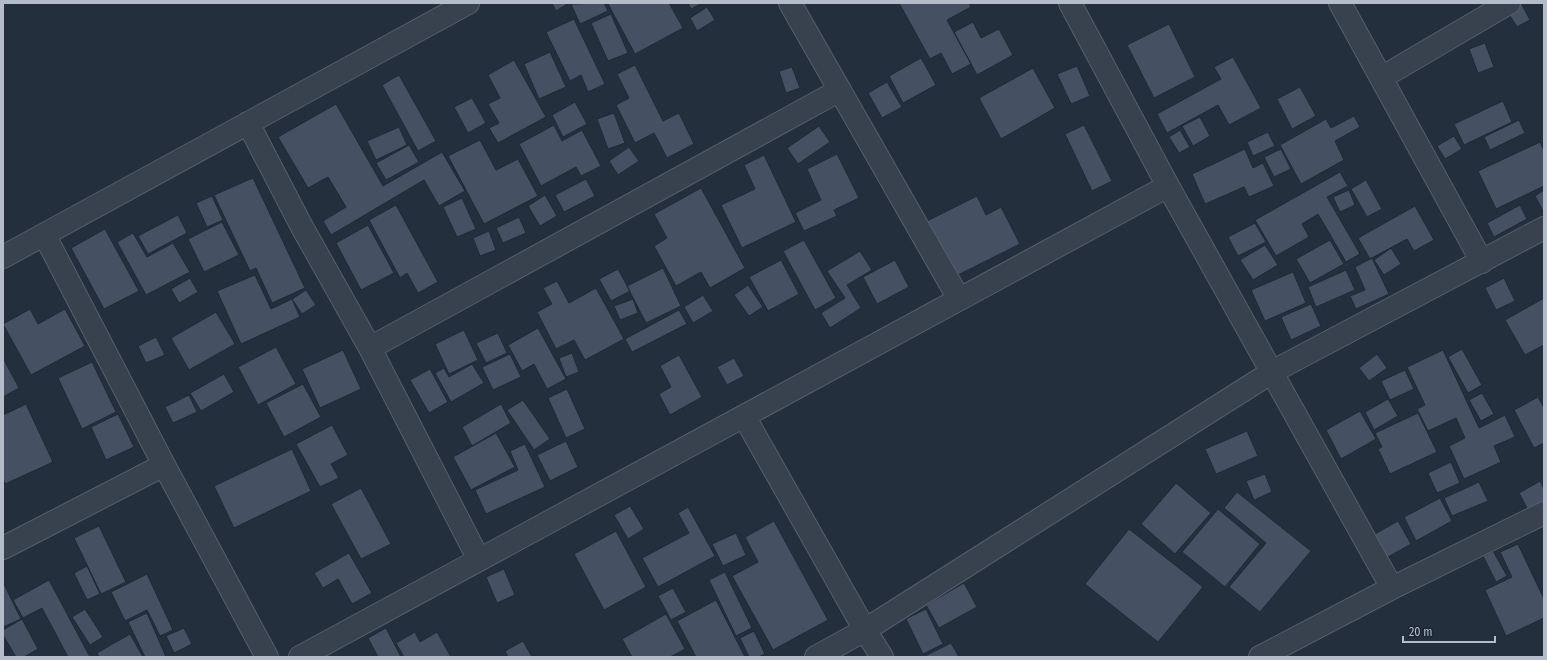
<svg xmlns="http://www.w3.org/2000/svg" width="1547" height="660" font-family="'Fira Sans Condensed',sans-serif">
	<style>
		.building { fill: #455162; stroke: #1f2835 }
		.lines { fill: none; stroke-linecap: round; stroke-linejoin: round }
		.minor-casing { stroke: #565f6c; stroke-width: 24 }
		.minor { stroke: #38414e; stroke-width: 22 }
	</style>
	<rect width="100%" height="100%" fill="#242f3e"/>
	<path class="building" d="M552,3H569L556,11Z
		M604,3L608,11L580,24L571,4Z
		M611,3H669L683,28L635,54L608,4Z
		M688,3H702L691,9Z
		M899,3H969L971,7L947,20L971,64L952,74L941,53L930,59Z
		M1509,3H1521L1530,20L1517,27L1504,6Z
		M707,7L715,20L697,31L690,18Z
		M611,14L628,53L608,61L591,23Z
		M574,19L605,84L588,92L581,75L570,81L546,32Z
		M973,22L981,38L999,29L1013,55L977,75L954,32Z
		M1169,24L1195,77L1154,98L1127,45Z
		M1485,43L1494,67L1478,73L1469,49Z
		M550,52L566,87L539,99L524,64Z
		M1233,57L1261,108L1229,125L1218,105L1167,133L1157,114L1221,79L1214,67Z
		M921,58L936,85L903,103L889,76Z
		M514,60L546,117L498,143L489,128L499,123L488,104L500,98L488,75Z
		M635,65L663,121L679,113L694,144L667,158L654,133L635,143L616,105L629,98L617,74Z
		M1077,66L1090,96L1071,104L1057,74Z
		M792,67L800,88L786,93L779,71Z
		M1033,68L1055,108L1001,139L979,98Z
		M399,75L436,141L418,151L382,85Z
		M887,82L902,107L882,118L868,93Z
		M1300,87L1316,116L1292,129L1277,99Z
		M472,98L486,123L468,133L454,107Z
		M1503,101L1512,122L1464,145L1454,124Z
		M575,102L587,124L563,137L552,115Z
		M336,104L383,186L442,152L465,191L439,206L424,180L331,235L323,221L346,207L328,177L308,188L278,137Z
		M614,113L625,143L608,149L597,119Z
		M1354,116L1360,127L1335,141L1344,160L1301,184L1280,145L1326,119L1331,128Z
		M1200,117L1210,136L1193,146L1182,126Z
		M1519,120L1525,133L1490,150L1484,137Z
		M554,125L562,141L582,130L601,166L581,176L576,167L541,186L519,144Z
		M1084,125L1112,181L1092,191L1065,134Z
		M819,126L830,142L798,164L787,148Z
		M399,127L407,145L376,160L367,141Z
		M1180,130L1190,147L1179,153L1169,137Z
		M1268,132L1275,146L1253,156L1247,142Z
		M1454,136L1462,149L1445,159L1437,146Z
		M480,140L496,170L518,159L538,196L484,224L448,156Z
		M1540,142L1544,151V186L1496,209L1478,171Z
		M409,145L419,162L386,180L376,163Z
		M629,147L639,161L618,175L609,161Z
		M1245,149L1253,168L1263,163L1274,186L1249,197L1244,187L1205,204L1192,174Z
		M1281,149L1291,169L1274,177L1264,157Z
		M837,154L859,198L834,210L837,216L804,231L795,213L821,200L807,169Z
		M764,155L796,222L742,248L721,205L755,189L744,165Z
		M1340,172L1348,186L1327,197L1360,254L1346,262L1318,214L1302,224L1309,237L1276,256L1255,220Z
		M253,178L305,288L272,303L256,268L250,271L214,195Z
		M586,179L595,196L564,212L555,195Z
		M1366,180L1382,209L1367,217L1351,189Z
		M701,188L745,268L710,288L701,272L676,286L654,246L667,238L654,214Z
		M1349,190L1355,205L1340,212L1333,197Z
		M1544,190V210L1543,211L1535,196Z
		M545,195L557,216L540,226L528,206Z
		M212,196L223,220L207,227L196,203Z
		M977,196L986,215L1001,207L1020,244L954,277L925,222Z
		M462,198L476,229L457,237L443,207Z
		M396,205L438,282L418,293L407,273L400,278L369,220Z
		M1520,205L1527,219L1494,237L1487,223Z
		M1415,206L1434,240L1414,251L1407,239L1370,259L1358,238Z
		M178,215L187,233L148,254L138,236Z
		M519,217L526,233L503,243L496,228Z
		M222,222L239,255L204,272L188,239Z
		M1255,223L1266,242L1238,256L1228,237Z
		M368,225L394,273L361,290L336,243Z
		M105,229L139,291L104,309L71,248Z
		M489,231L496,250L480,256L473,238Z
		M133,233L147,257L173,243L190,272L146,295L117,242Z
		M804,240L836,298L815,310L783,251Z
		M1330,240L1344,264L1310,283L1296,259Z
		M1265,245L1278,265L1253,280L1240,260Z
		M1391,248L1401,264L1384,275L1374,260Z
		M860,251L872,270L847,285L861,308L830,328L821,313L845,298L827,271Z
		M1372,258L1389,294L1356,309L1350,296L1365,290L1355,267Z
		M781,260L799,294L768,311L749,277Z
		M895,260L909,287L877,304L863,277Z
		M663,268L681,306L646,323L627,286Z
		M618,269L630,291L611,301L599,279Z
		M1346,270L1355,290L1316,307L1308,287Z
		M1293,272L1306,303L1265,321L1251,290Z
		M255,275L271,309L292,299L300,317L241,344L217,291Z
		M190,278L198,292L179,303L171,289Z
		M1504,278L1515,301L1496,310L1485,288Z
		M557,281L569,303L596,288L624,339L585,360L574,340L556,349L537,312L552,304L543,288Z
		M748,285L763,307L749,316L734,295Z
		M306,290L316,305L302,314L292,299Z
		M703,295L713,311L693,323L684,307Z
		M1544,298V345L1525,355L1505,320Z
		M633,299L638,313L620,320L614,306Z
		M1311,304L1321,326L1291,340L1281,317Z
		M30,309L38,324L65,309L85,346L31,375L3,324Z
		M679,310L687,324L632,352L625,339Z
		M216,312L235,344L189,370L171,338Z
		M538,328L566,379L547,389L534,364L522,371L508,345Z
		M464,330L478,360L449,374L435,344Z
		M498,333L507,353L486,363L476,343Z
		M156,337L165,355L146,363L138,346Z
		M276,347L296,384L258,405L238,367Z
		M1462,349L1482,385L1468,393L1448,357Z
		M343,350L361,389L320,408L302,369Z
		M1443,350L1479,428L1505,415L1515,437L1494,446L1501,462L1464,479L1449,446L1465,438L1456,418L1428,431L1417,409L1425,405L1407,367Z
		M572,353L579,372L566,377L559,358Z
		M510,354L521,377L493,390L482,367Z
		M1377,354L1387,368L1369,381L1359,368Z
		M679,355L702,397L670,415L659,394L671,387L660,366Z
		M3,358L19,388L3,397Z
		M734,358L744,376L727,385L717,367Z
		M92,362L116,412L82,429L58,378Z
		M472,364L484,383L451,402L435,373L444,368L449,377Z
		M430,369L448,402L429,413L410,380Z
		M1405,370L1414,389L1390,400L1381,381Z
		M224,374L234,392L201,411L190,393Z
		M303,384L321,417L284,437L266,403Z
		M567,389L585,429L566,438L548,398Z
		M1482,393L1494,414L1481,421L1469,400Z
		M189,395L197,412L173,423L165,407Z
		M1538,397L1544,408V443L1534,448L1514,410Z
		M1388,399L1398,416L1374,430L1365,412Z
		M523,400L550,439L534,450L507,410Z
		M26,404L53,462L5,484L3,479V415Z
		M501,404L511,423L472,446L462,427Z
		M1360,411L1376,439L1341,459L1326,430Z
		M1418,413L1437,452L1390,474L1378,449L1382,447L1375,433Z
		M118,414L134,447L106,460L91,427Z
		M332,425L348,455L331,464L339,478L320,487L296,444Z
		M1247,431L1258,456L1216,474L1205,449Z
		M496,433L515,467L471,490L453,457Z
		M566,441L578,467L550,481L537,455Z
		M525,444L545,487L486,514L475,490L518,470L510,451Z
		M292,449L311,491L234,528L214,486Z
		M1451,462L1460,483L1437,493L1428,473Z
		M1265,474L1272,492L1254,500L1246,481Z
		M1540,481L1544,489V503L1529,512L1519,493Z
		M1479,482L1488,501L1452,516L1444,498Z
		M1176,483L1211,513L1175,554L1141,524Z
		M361,488L391,544L361,559L331,504Z
		M1237,492L1311,551L1260,612L1229,587L1266,543L1224,508Z
		M1440,498L1452,521L1416,541L1404,517Z
		M630,506L644,529L628,539L614,515Z
		M688,507L715,556L658,587L642,558L689,533L678,513Z
		M1218,509L1260,544L1225,587L1182,552Z
		M774,521L828,620L773,650L732,576L758,562L745,537Z
		M1398,521L1411,544L1381,561L1368,538Z
		M99,526L126,582L101,594L74,538Z
		M1129,529L1203,587L1158,642L1085,584Z
		M616,531L646,587L604,610L574,554Z
		M736,533L746,555L723,566L712,544Z
		M1518,544L1544,599V618L1506,636L1485,590L1512,577L1500,552Z
		M1493,551L1507,576L1496,582L1483,556Z
		M349,553L372,593L352,604L338,579L323,588L314,573Z
		M87,566L100,594L87,600L74,573Z
		M504,569L515,595L497,603L486,577Z
		M725,572L752,628L736,636L709,580Z
		M147,574L173,630L160,636L147,610L125,621L111,592Z
		M49,580L90,657H68L42,608L23,618L13,600Z
		M3,582L21,619L3,627Z
		M964,583L977,607L939,628L926,605Z
		M673,588L686,612L671,620L658,596Z
		M716,600L745,657H696L677,621Z
		M85,609L103,637L90,645L72,617Z
		M926,609L943,644L923,654L906,619Z
		M147,613L166,657H145L128,622Z
		M666,614L685,649L670,657H632L622,639Z
		M22,619L38,649L24,657H16L3,635V630Z
		M184,628L192,644L174,653L166,636Z
		M386,628L401,657H378L368,638Z
		M754,631L765,654L758,657H749L740,638Z
		M415,632L420,642L437,632L451,657H404L396,643Z
		M130,634L143,657H99L97,653Z
		M523,641L532,657H508L505,651Z
		M951,643L959,657H926L925,656Z"/>
	<g class="lines">
		<g class="minor-casing">
			<path id="minor" d="M790,3L959,299
				M1070,3L1168,186L1392,588
				M1340,3L1482,262
				M1381,78L1509,3
				M248,123L302,227L370,348L479,560
				M45,236L164,465L267,657
				M3,257L468,3
				M370,348L840,90
				M744,416L865,630L882,657
				M3,548L164,465
				M300,657L1168,186
				M816,657L865,630L1272,372L1544,228
				M1260,657L1392,588L1544,513"/>
		</g>
		<use href="#minor" class="minor"/>
	</g>
	<rect width="1547" height="660" fill="none" stroke="#b4bcc9" stroke-width="8"/>
	<path d="M1403 636v6h92v-6" fill="none" stroke="#b4bcc9" stroke-width="2"/>
	<text x="1409" y="636" font-size="12" fill="#b4bcc9" stroke="#1d2633" stroke-width="3" paint-order="stroke">20 m</text>
</svg>
